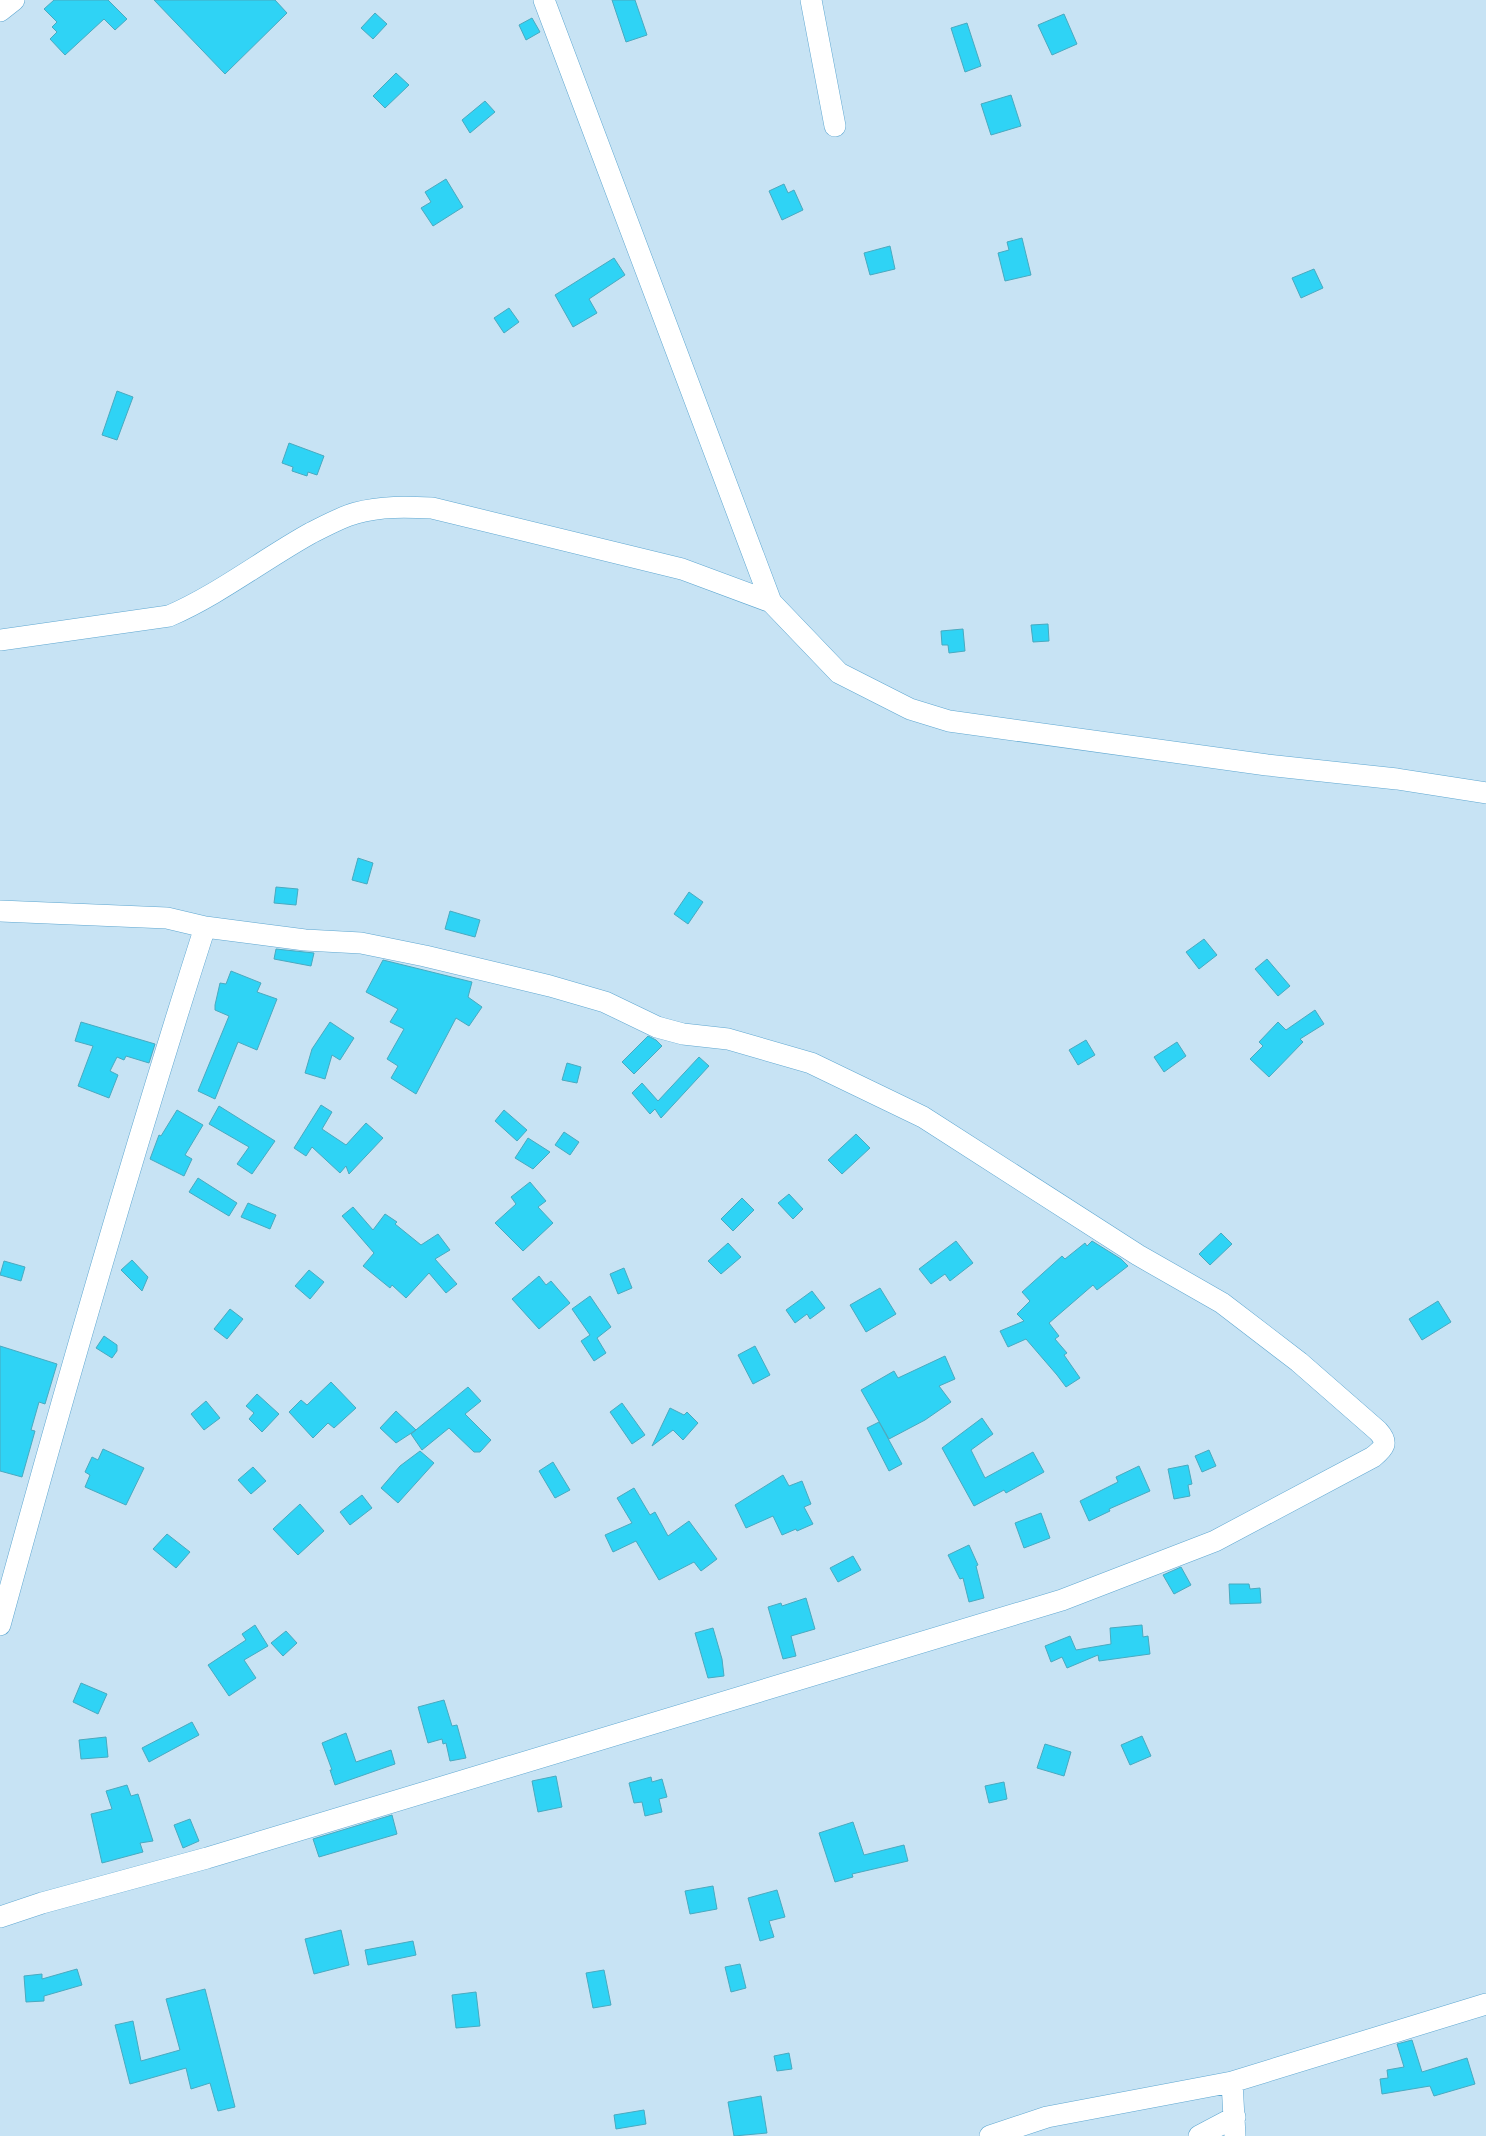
<svg xmlns="http://www.w3.org/2000/svg" width="1486" height="2136" font-family="'Playfair Display',serif">
	<style>
		.building { fill: #2fd3f5; stroke: #49aac0 }
		.lines { fill: none; stroke-linecap: round; stroke-linejoin: round }
		.street-casing { stroke: #5ea7d1; stroke-width: 22 }
		.street { stroke: #fff; stroke-width: 21 }
	</style>
	<rect width="100%" height="100%" fill="#c7e3f4"/>
	<path class="building" d="M54,0H108L127,19L115,30L104,19L65,55L50,39L57,32L52,27L57,22L44,9Z
		M154,0H275L287,13L225,74Z
		M612,0H635L647,35L626,42Z
		M375,13L387,24L373,39L361,28Z
		M1064,14L1077,44L1052,55L1038,25Z
		M532,18L540,32L526,40L519,25Z
		M967,23L981,66L965,72L951,28Z
		M396,73L409,85L385,108L373,96Z
		M1011,95L1021,126L991,135L981,104Z
		M485,101L495,112L470,133L462,120Z
		M446,179L463,207L433,226L421,208L431,202L425,192Z
		M784,184L788,193L794,190L803,210L782,220L769,191Z
		M1022,238L1031,275L1005,281L998,253L1009,250L1007,242Z
		M890,246L895,269L870,275L864,253Z
		M614,258L625,275L589,299L597,313L573,327L555,295Z
		M1314,269L1323,288L1301,298L1292,278Z
		M509,308L519,322L504,333L494,318Z
		M117,391L133,397L117,440L102,435Z
		M289,443L324,456L317,475L308,472L307,476L292,471L293,467L282,463Z
		M1048,624L1049,641L1033,642L1031,625Z
		M963,629L965,651L949,653L948,645H942L941,631Z
		M358,858L373,863L367,884L352,880Z
		M276,887L298,889L296,905L274,903Z
		M689,892L703,902L688,924L674,914Z
		M450,911L480,920L475,937L445,929Z
		M1204,939L1217,955L1199,969L1186,952Z
		M276,949L314,953L311,966L274,959Z
		M1267,959L1290,986L1278,996L1255,969Z
		M383,960L472,982L468,997L482,1007L469,1026L456,1018L416,1094L391,1078L398,1066L387,1059L404,1029L390,1022L398,1009L366,992Z
		M231,971L261,983L257,992L277,999L257,1050L238,1042L215,1099L198,1091L229,1016L215,1010V1005L220,983L226,984Z
		M1315,1010L1324,1024L1300,1039L1303,1042L1269,1077L1250,1059L1263,1046L1259,1042L1278,1022L1286,1030Z
		M81,1022L155,1044L149,1063L126,1056L124,1060L117,1057L110,1071L118,1075L109,1098L78,1086L93,1046L75,1041Z
		M330,1022L354,1038L340,1060L332,1055L325,1079L305,1073L312,1049Z
		M648,1036L656,1040L662,1046L634,1074L622,1062Z
		M1086,1040L1095,1055L1078,1065L1069,1050Z
		M1177,1042L1186,1056L1164,1072L1154,1057Z
		M699,1057L709,1066L661,1118L655,1109L650,1114L632,1093L642,1083L658,1101Z
		M567,1063L581,1067L577,1083L562,1080Z
		M321,1105L332,1112L322,1129L346,1145L366,1123L383,1138L349,1174L346,1166L340,1173L312,1147L306,1156L294,1148Z
		M219,1106L275,1141L252,1174L237,1164L249,1147L209,1124Z
		M177,1110L203,1125L185,1155L192,1159L184,1176L150,1159L159,1135L161,1136Z
		M504,1110L527,1130L517,1141L495,1121Z
		M564,1132L579,1142L570,1155L555,1145Z
		M856,1134L870,1148L842,1174L828,1160Z
		M528,1138L550,1152L533,1169L515,1158Z
		M198,1178L237,1203L229,1216L189,1192Z
		M530,1182L546,1201L538,1207L553,1223L523,1251L495,1223L516,1204L511,1197Z
		M789,1194L803,1209L793,1219L778,1203Z
		M742,1198L754,1210L733,1231L721,1219Z
		M248,1203L276,1215L270,1229L241,1217Z
		M353,1207L373,1230L385,1214L397,1222L395,1224L421,1245L438,1234L450,1250L435,1259L457,1284L446,1293L429,1273L406,1298L392,1285L390,1288L363,1266L374,1253L342,1216Z
		M1221,1233L1232,1244L1210,1265L1199,1254Z
		M956,1241L973,1263L950,1281L945,1274L931,1284L919,1269Z
		M1092,1241L1121,1259L1128,1266L1097,1290L1093,1285L1049,1323L1059,1336L1055,1339L1067,1353L1064,1355L1080,1378L1066,1387L1057,1375L1026,1339L1008,1347L1000,1331L1024,1321L1017,1314L1030,1301L1022,1292L1062,1256L1065,1259L1085,1243L1087,1246Z
		M728,1243L741,1257L721,1274L708,1261Z
		M132,1260L148,1277L142,1291L121,1270Z
		M4,1261L25,1267L21,1281L0,1275Z
		M624,1268L632,1288L618,1294L610,1274Z
		M309,1270L324,1282L310,1299L295,1286Z
		M539,1276L546,1285L551,1281L570,1303L539,1329L512,1299Z
		M880,1288L896,1314L866,1332L850,1305Z
		M812,1291L825,1308L810,1319L807,1314L795,1323L786,1310Z
		M590,1296L611,1327L597,1338L606,1353L594,1361L581,1341L590,1335L572,1309Z
		M1438,1301L1451,1322L1422,1340L1409,1319Z
		M230,1309L243,1319L227,1339L214,1329Z
		M104,1336L117,1345V1351L112,1358L96,1348Z
		M0,1346L57,1364L45,1404L39,1402L31,1430L35,1431L22,1477L0,1471Z
		M755,1346L770,1375L753,1384L738,1355Z
		M945,1356L955,1379L939,1386L951,1402L925,1420L889,1439L861,1390L894,1371L898,1378Z
		M331,1382L356,1408L334,1428L328,1423L313,1438L289,1412L301,1400L307,1405Z
		M468,1387L481,1401L465,1414L491,1440L480,1452H474L449,1428L422,1450L411,1434Z
		M257,1394L279,1414L262,1432L249,1419L254,1413L246,1406Z
		M206,1401L220,1418L204,1430L191,1414Z
		M622,1403L645,1435L632,1444L610,1412Z
		M670,1408L684,1415L687,1412L698,1423L683,1440L673,1430L652,1446Z
		M396,1411L416,1430L396,1443L380,1428Z
		M982,1418L993,1434L971,1450L985,1478L1033,1452L1044,1472L1006,1493L1004,1490L974,1506L942,1448Z
		M879,1422L902,1464L889,1471L867,1428Z
		M103,1449L144,1468L126,1505L85,1487L90,1475L85,1472L92,1457L98,1460Z
		M1209,1450L1216,1466L1202,1472L1195,1456Z
		M420,1451L434,1463L398,1503L381,1488L400,1466Z
		M553,1462L570,1490L555,1498L539,1471Z
		M1188,1465L1192,1484L1188,1485L1190,1496L1174,1499L1168,1469Z
		M1139,1466L1150,1491L1109,1509L1110,1511L1089,1521L1080,1501L1118,1482L1116,1477Z
		M253,1467L266,1481L251,1494L238,1480Z
		M783,1475L789,1486L802,1481L811,1504L804,1507L813,1524L797,1531L796,1529L782,1535L773,1516L746,1528L735,1505Z
		M634,1488L650,1515L655,1512L668,1536L689,1521L717,1559L701,1571L694,1562L659,1580L636,1541L613,1552L605,1535L632,1523L617,1498Z
		M362,1495L372,1508L350,1525L340,1512Z
		M300,1504L324,1531L298,1555L273,1529Z
		M1041,1513L1050,1538L1024,1548L1015,1523Z
		M167,1534L190,1552L176,1568L153,1549Z
		M969,1545L978,1565L976,1566L984,1598L969,1602L963,1578L960,1579L948,1555Z
		M853,1556L861,1570L838,1582L830,1568Z
		M1181,1567L1191,1585L1174,1594L1163,1575Z
		M1229,1584H1249L1250,1589L1260,1588L1261,1603L1230,1604Z
		M806,1598L815,1629L791,1636L796,1656L783,1659L768,1607L781,1603L782,1606Z
		M255,1625L268,1646L244,1660L256,1678L229,1696L208,1665L246,1640L242,1634Z
		M1142,1625L1143,1637L1148,1636L1150,1654L1099,1661L1098,1655L1067,1668L1062,1657L1051,1662L1045,1646L1070,1636L1076,1650L1111,1644L1110,1628Z
		M713,1628L722,1659L724,1676L708,1678L695,1633Z
		M286,1631L297,1643L283,1656L271,1643Z
		M81,1683L107,1694L98,1714L73,1702Z
		M444,1700L452,1726L457,1725L466,1758L450,1761L446,1743L443,1744L442,1739L428,1743L418,1707Z
		M192,1722L199,1735L149,1762L142,1748Z
		M346,1733L356,1762L391,1750L395,1764L335,1785L330,1770H332L322,1743Z
		M1142,1736L1151,1756L1130,1765L1121,1745Z
		M106,1737L108,1757L81,1759L79,1740Z
		M1045,1744L1071,1752L1064,1776L1037,1768Z
		M556,1776L562,1807L538,1812L532,1781Z
		M651,1777L652,1782L662,1779L667,1797L659,1799L662,1812L645,1816L642,1802L634,1803L629,1783Z
		M1004,1782L1007,1799L989,1803L985,1786Z
		M127,1785L131,1796L138,1794L153,1841L140,1843L143,1852L102,1863L91,1814L112,1809L106,1791Z
		M392,1815L397,1834L319,1857L313,1839Z
		M190,1819L199,1841L183,1848L174,1825Z
		M853,1822L864,1855L904,1845L908,1861L852,1874L853,1877L835,1882L819,1833Z
		M713,1886L717,1909L690,1914L685,1891Z
		M777,1890L785,1917L769,1921L774,1937L760,1941L748,1898Z
		M341,1930L349,1965L314,1974L305,1939Z
		M413,1941L416,1955L368,1965L365,1950Z
		M740,1964L746,1988L731,1992L725,1967Z
		M77,1969L82,1985L44,1996V2001L26,2002L24,1976L42,1974V1979Z
		M604,1970L611,2005L593,2008L586,1973Z
		M205,1989L235,2107L218,2111L210,2083L191,2089L186,2068L130,2084L115,2025L133,2021L141,2061L180,2050L166,1999Z
		M476,1992L480,2026L456,2028L452,1995Z
		M1412,2040L1422,2072L1467,2058L1475,2084L1434,2096L1430,2086L1382,2094L1380,2079L1388,2078L1387,2070L1404,2067L1397,2044Z
		M789,2053L792,2069L777,2071L774,2056Z
		M761,2096L767,2133L734,2136L728,2102Z
		M644,2110L646,2124L616,2129L614,2115Z"/>
	<g class="lines">
		<g class="street-casing">
			<path id="street" d="M544,0L771,602L839,673L910,709L949,721L1267,765L1397,779L1486,793
				M811,0L835,126
				M0,11L14,0
				M0,640L169,616C218,595 264,559 311,533C325,526 341,517 356,513C381,506 407,507 432,508L682,569L771,602
				M0,911L167,918L205,927
				M0,1625C64,1391 131,1158 205,927L305,940L361,943L425,956L550,986L605,1002L657,1027L683,1034L728,1039L811,1063L923,1117L1138,1255L1222,1303L1299,1362L1378,1431C1389,1443 1384,1448 1373,1457L1215,1541L1062,1600L207,1858L42,1903L0,1917
				M1232,2082L1235,2136
				M990,2136L1047,2117L1232,2082L1486,2004
				M1199,2136L1235,2117"/>
		</g>
		<use href="#street" class="street"/>
	</g>
</svg>
